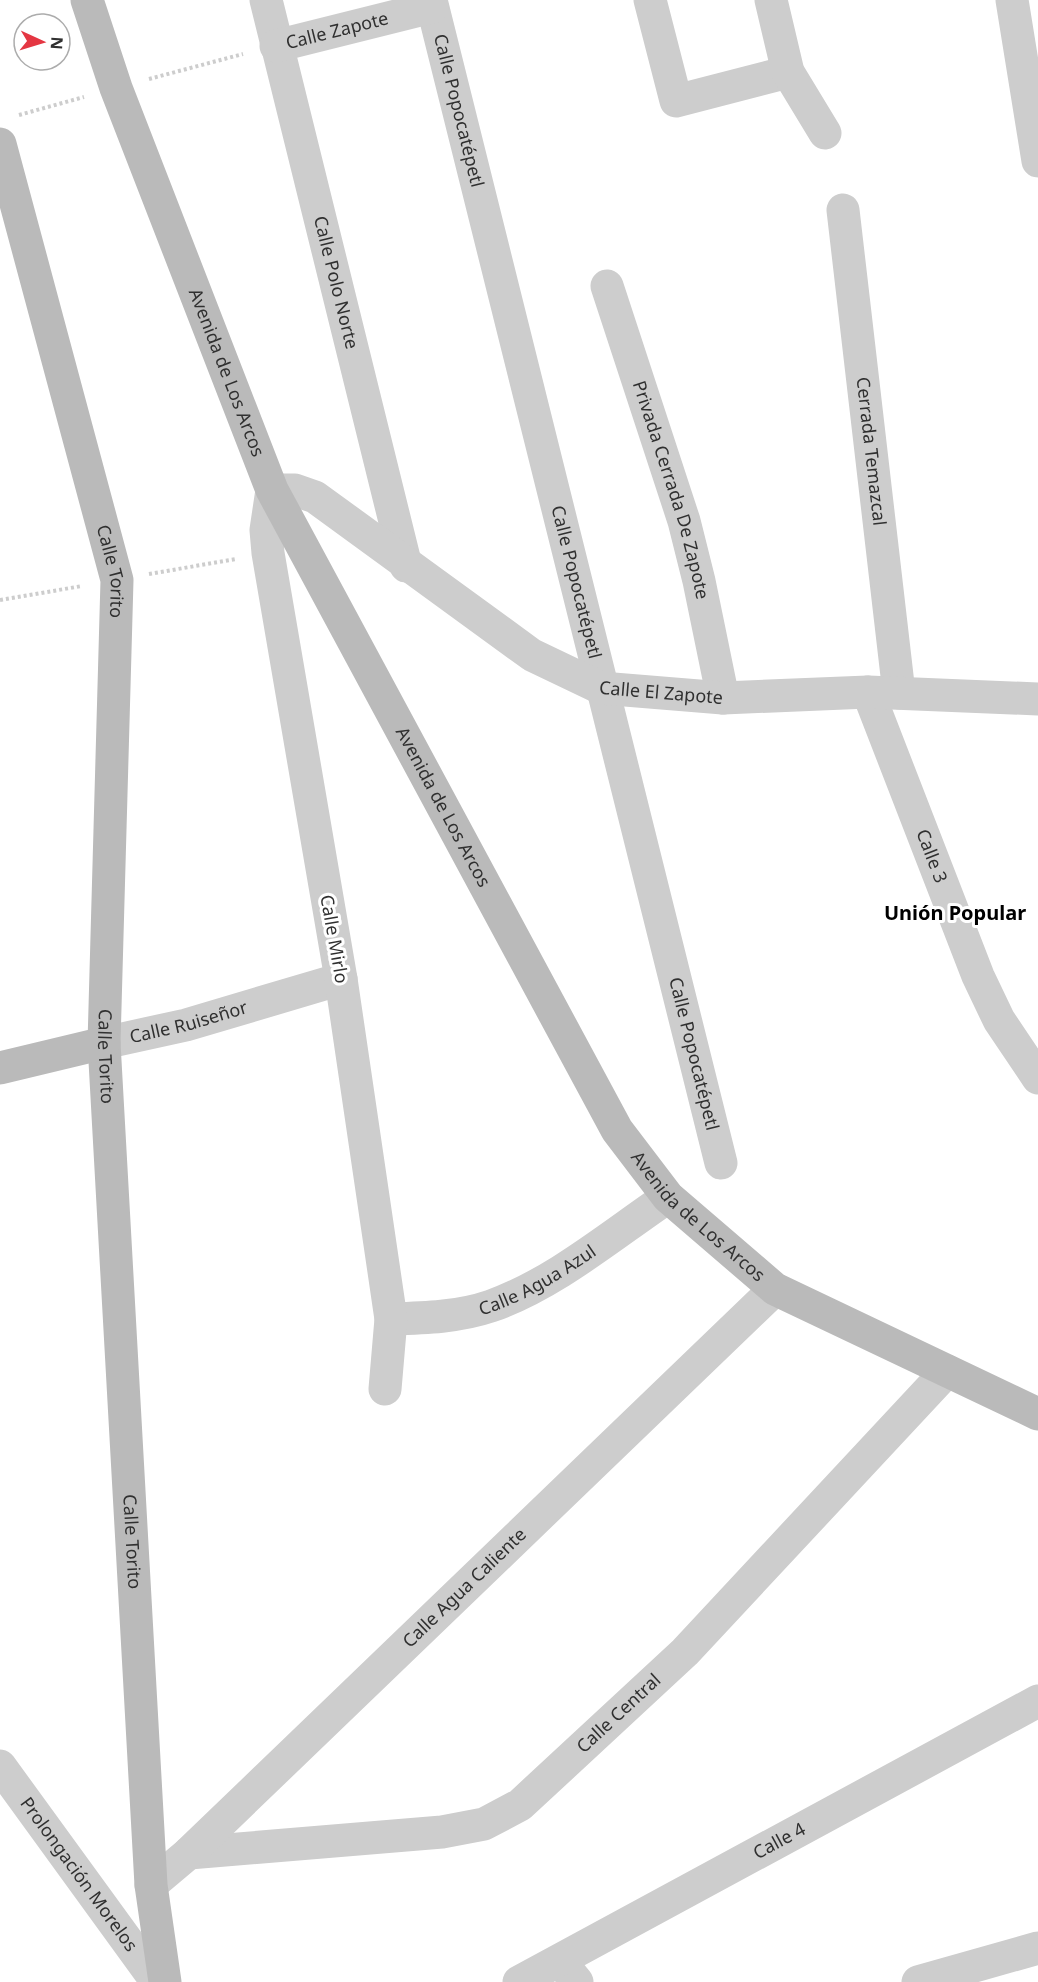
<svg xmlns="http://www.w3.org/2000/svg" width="1038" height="1982" font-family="'Noto Sans',sans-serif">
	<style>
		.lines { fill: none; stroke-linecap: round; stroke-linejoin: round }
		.path { stroke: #cdcdcd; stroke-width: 4; stroke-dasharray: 3 3; stroke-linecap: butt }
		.street { stroke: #cdcdcd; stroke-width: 33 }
		.secondary { stroke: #bababa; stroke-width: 33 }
		.labels { text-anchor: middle; stroke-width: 6; stroke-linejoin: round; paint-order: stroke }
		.street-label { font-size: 18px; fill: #303030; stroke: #fff }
		.neighbourhood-label { font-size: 20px; font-weight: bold; fill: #000; stroke: #fff }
	</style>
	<rect width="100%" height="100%" fill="#fff"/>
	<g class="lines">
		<path class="path" d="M149,79L243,54
			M19,115L84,97
			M149,574L236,559
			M0,600L82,586"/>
		<g class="street">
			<path id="s1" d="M266,0L406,566"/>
			<path id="s2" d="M431,0L721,1163"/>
			<path d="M650,0L676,101L788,72"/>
			<path d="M771,0L788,72L825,133"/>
			<path d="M1012,0L1038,161"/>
			<path id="s3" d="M276,46L432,7"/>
			<path id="s4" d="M843,210L899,693"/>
			<path id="s5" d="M607,286L684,521L699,581L723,698"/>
			<path id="s6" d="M868,692L978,976L999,1020L1038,1078"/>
			<path id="s7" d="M104,1043L186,1025L341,979"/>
			<path id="s8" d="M391,1319C425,1318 459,1317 491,1306C554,1284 613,1234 668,1197"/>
			<path id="s9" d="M385,1389L391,1319L341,979L268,553L266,530L272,490H295L315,497L532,655L601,688L723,698L868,692L1038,699"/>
			<path id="s10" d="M0,1766L157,1982"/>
			<path id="s11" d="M189,1853L442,1832L484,1824L520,1805L685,1652L947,1371"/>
			<path id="s12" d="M151,1885L189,1853L775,1289"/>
			<path d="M560,1961L577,1982"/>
			<path id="s13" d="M519,1982L1038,1701"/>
			<path d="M918,1982L1038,1948"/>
		</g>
		<g class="secondary">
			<path id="s14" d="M87,0L116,88L272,490L617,1130L668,1197L775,1289L1038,1414"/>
			<path id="s15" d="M0,144L117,580L104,1043L151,1885L165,1982"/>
			<path d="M0,1068L104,1043"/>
		</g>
	</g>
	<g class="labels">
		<g class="street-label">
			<text dy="6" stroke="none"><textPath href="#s3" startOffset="63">Calle Zapote</textPath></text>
			<text dy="6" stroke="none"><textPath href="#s2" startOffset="114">Calle Popocatépetl</textPath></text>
			<text dy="6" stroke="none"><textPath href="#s1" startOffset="291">Calle Polo Norte</textPath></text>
			<text dy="6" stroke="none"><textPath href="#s14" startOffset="398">Avenida de Los Arcos</textPath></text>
			<text dy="6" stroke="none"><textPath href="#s4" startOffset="243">Cerrada Temazcal</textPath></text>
			<text dy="6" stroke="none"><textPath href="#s5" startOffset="214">Privada Cerrada De Zapote</textPath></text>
			<text dy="6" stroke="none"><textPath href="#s15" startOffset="442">Calle Torito</textPath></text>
			<text dy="6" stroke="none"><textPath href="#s2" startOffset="600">Calle Popocatépetl</textPath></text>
			<text dy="6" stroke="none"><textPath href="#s9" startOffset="1359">Calle El Zapote</textPath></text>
			<text dy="6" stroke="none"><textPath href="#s14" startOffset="884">Avenida de Los Arcos</textPath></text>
			<text dy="6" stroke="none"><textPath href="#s6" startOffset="176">Calle 3</textPath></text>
			<text transform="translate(334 939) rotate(80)" y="6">Calle Mirlo</text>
			<text dy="6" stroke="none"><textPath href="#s7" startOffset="87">Calle Ruiseñor</textPath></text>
			<text dy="6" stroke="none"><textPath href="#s2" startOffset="1086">Calle Popocatépetl</textPath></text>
			<text dy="6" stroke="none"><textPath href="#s15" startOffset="928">Calle Torito</textPath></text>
			<text dy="6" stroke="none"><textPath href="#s14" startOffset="1370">Avenida de Los Arcos</textPath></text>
			<text dy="6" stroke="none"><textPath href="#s8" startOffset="154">Calle Agua Azul</textPath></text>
			<text dy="6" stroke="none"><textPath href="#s15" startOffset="1414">Calle Torito</textPath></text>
			<text dy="6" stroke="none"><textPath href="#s12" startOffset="432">Calle Agua Caliente</textPath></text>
			<text dy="6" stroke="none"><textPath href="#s11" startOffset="472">Calle Central</textPath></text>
			<text dy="6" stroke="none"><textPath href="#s13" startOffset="296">Calle 4</textPath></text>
			<text dy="6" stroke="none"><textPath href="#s10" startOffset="134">Prolongación Morelos</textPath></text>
		</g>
		<g class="neighbourhood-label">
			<text x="955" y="920">Unión Popular</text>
		</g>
	</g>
	<g transform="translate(42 42) rotate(94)"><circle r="28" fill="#ffffff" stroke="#acacac" stroke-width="1.5"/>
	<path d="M0-4.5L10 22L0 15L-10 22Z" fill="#e43642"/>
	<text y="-9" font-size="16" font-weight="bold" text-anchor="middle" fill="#303030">N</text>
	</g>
</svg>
